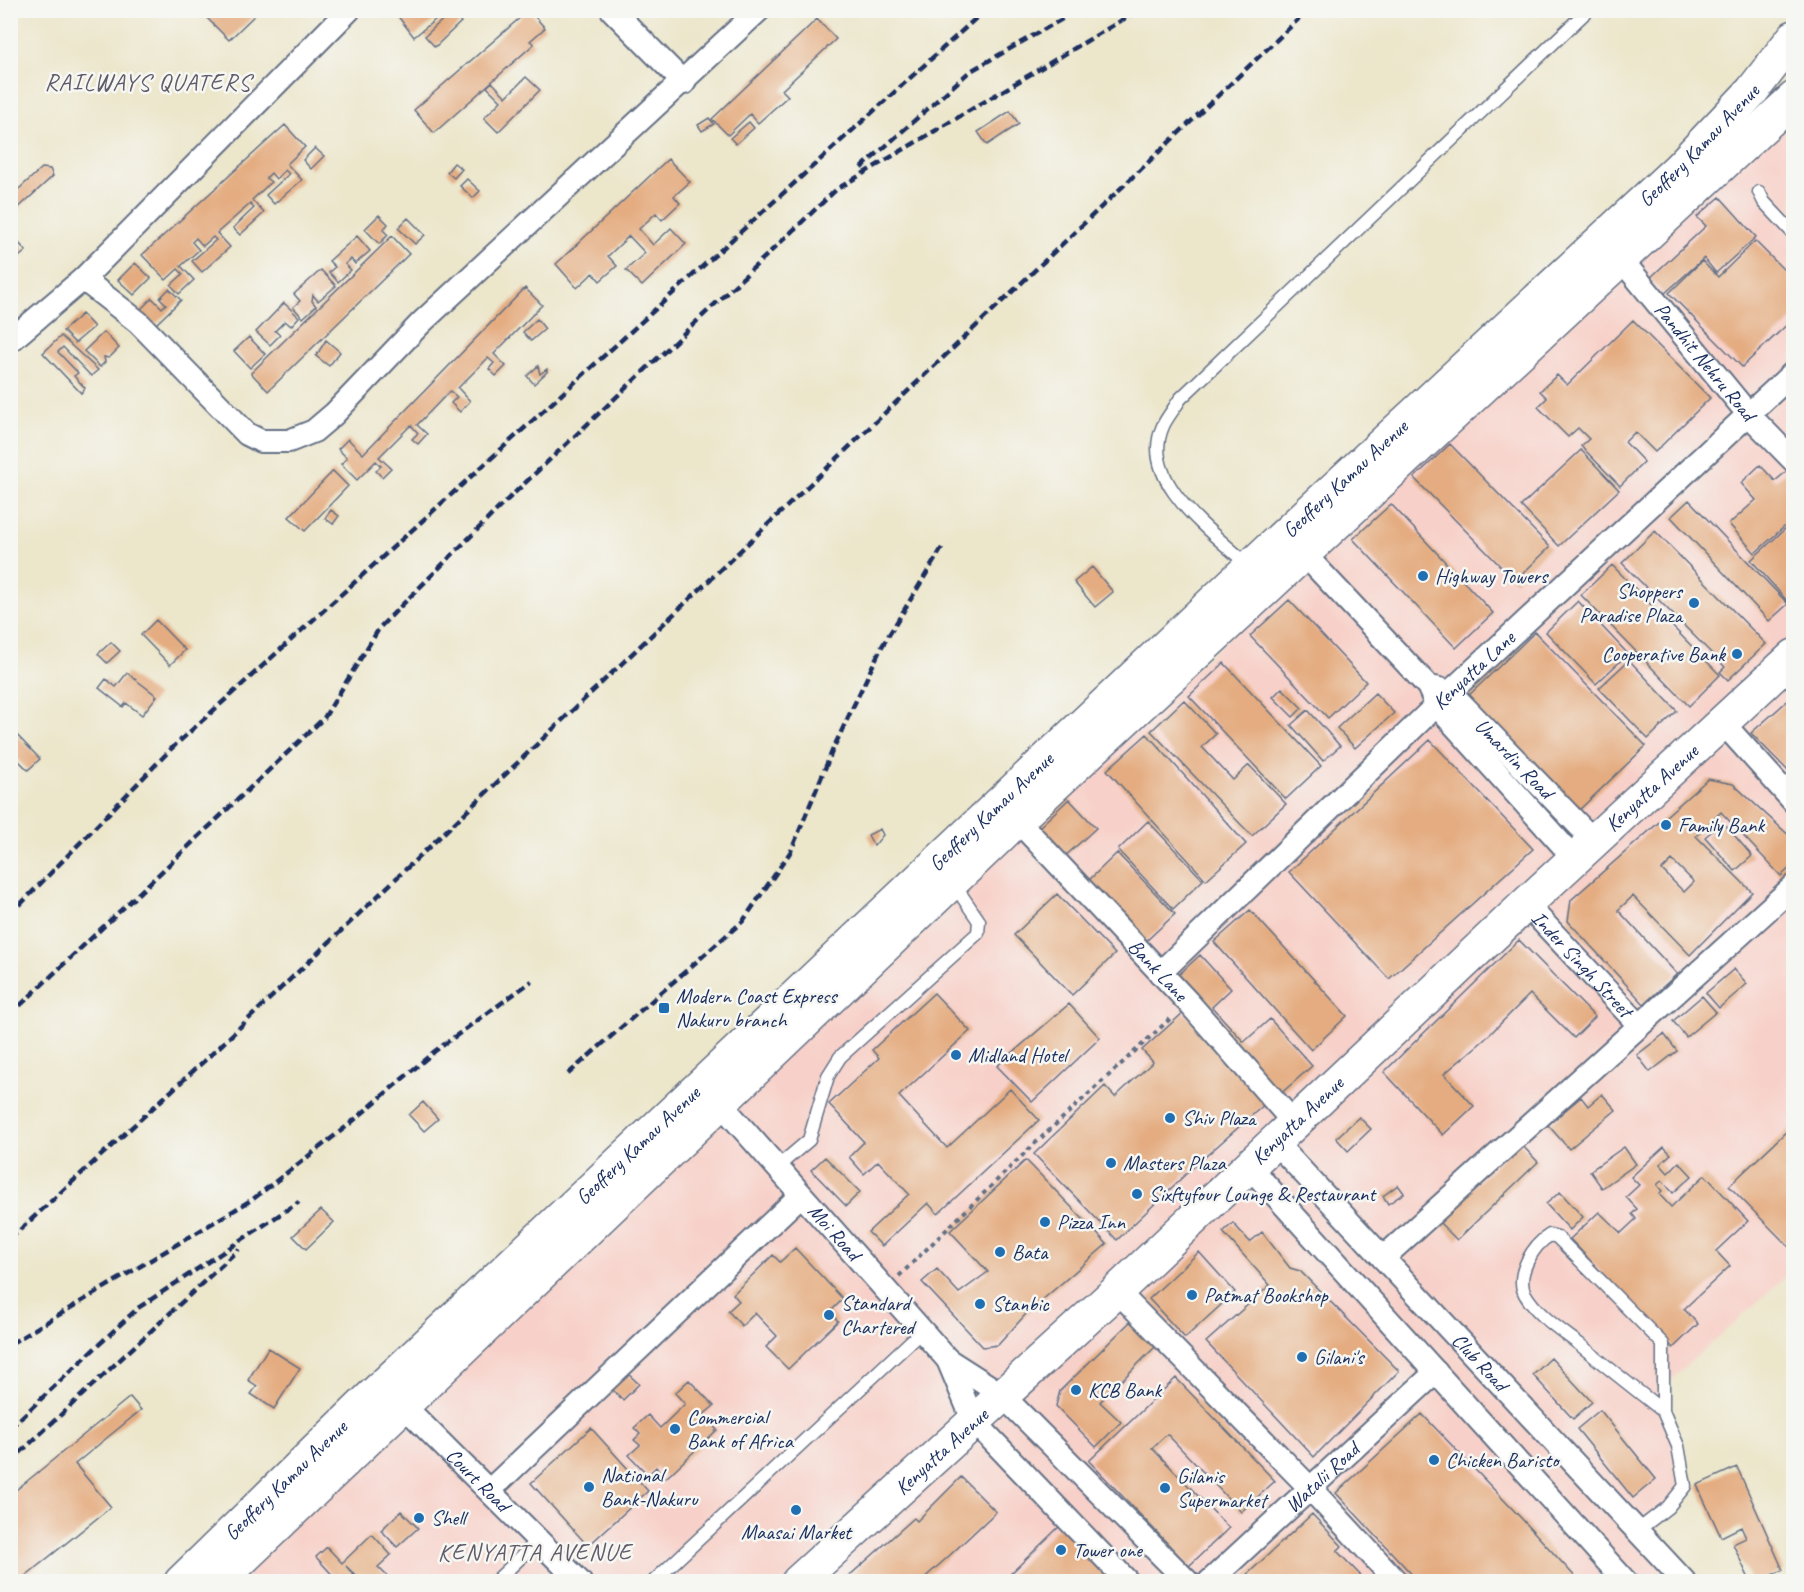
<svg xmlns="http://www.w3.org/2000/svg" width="1804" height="1592" font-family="Caveat,sans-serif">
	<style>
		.built { fill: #f7d1c9 }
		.building { fill: #e4ac80; fill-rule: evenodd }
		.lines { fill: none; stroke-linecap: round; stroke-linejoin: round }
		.lane-casing { stroke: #646f84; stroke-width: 15 }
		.street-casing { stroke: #646f84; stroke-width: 26 }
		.secondary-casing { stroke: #646f84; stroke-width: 36 }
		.highway-casing { stroke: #646f84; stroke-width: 36 }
		.path { stroke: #646f84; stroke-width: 4; stroke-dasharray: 4.5 4.5; stroke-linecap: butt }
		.lane { stroke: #fff; stroke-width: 12 }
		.street { stroke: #fff; stroke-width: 22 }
		.secondary { stroke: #fff; stroke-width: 33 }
		.highway { stroke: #fff; stroke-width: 33 }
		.rail { stroke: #1b2f5e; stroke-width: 4.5; stroke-dasharray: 9 4.5; stroke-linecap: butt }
		.poi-dot { fill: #1f6fb2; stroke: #f6f6f2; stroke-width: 2 }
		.labels { text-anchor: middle; stroke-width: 5; stroke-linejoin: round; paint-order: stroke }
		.street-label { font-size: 21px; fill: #1b2f5e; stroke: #f6f6f2 }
		.poi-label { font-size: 21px; fill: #1b2f5e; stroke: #f6f6f2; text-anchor: start }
		.quarter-label { font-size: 24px; letter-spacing: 1.5px; fill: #615b6a; stroke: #f6f6f2 }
	</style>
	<rect width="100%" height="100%" fill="#f6f6f2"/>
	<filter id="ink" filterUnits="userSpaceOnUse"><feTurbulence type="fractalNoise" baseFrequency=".0167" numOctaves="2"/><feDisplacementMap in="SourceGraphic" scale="12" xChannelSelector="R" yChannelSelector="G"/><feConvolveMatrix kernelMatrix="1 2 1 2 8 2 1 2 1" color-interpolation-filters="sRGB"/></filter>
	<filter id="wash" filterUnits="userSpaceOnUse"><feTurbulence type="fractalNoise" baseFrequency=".008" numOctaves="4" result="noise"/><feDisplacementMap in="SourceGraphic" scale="24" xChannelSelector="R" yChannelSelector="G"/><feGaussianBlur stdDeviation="1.35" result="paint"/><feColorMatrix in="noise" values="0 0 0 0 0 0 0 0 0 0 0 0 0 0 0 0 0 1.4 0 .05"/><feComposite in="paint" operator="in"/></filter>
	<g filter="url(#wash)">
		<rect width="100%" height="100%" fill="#ece6cb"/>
		<path class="built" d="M1793,107V1270L1667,1383L1665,1410L1680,1445L1691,1489L1646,1543L1680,1581L224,1582Z"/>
		<g id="blocks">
			<path class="building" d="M209,10H260L229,40L204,15Z
				M403,10H447L414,37L397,15Z
				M529,10L545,28L530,41L534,44L434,133L414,110Z
				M451,12L461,22L435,47L425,36Z
				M817,19L836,39L782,90L788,96L758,123L750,114L728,135L712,119Z
				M526,77L540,90L498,132L484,118L501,101L487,87L492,82L506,97Z
				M1010,111L1019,124L987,145L978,132Z
				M709,118L714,124L702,131L698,125Z
				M749,122L754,128L736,144L730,138Z
				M285,125L305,147L287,164L302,180L274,204L266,195L289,174L285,170L276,179L271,173L266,178L271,182L252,200L264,213L240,235L233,228L254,208L250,204L217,233L230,247L202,272L192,261L216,240L213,237L203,246L196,238L192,242L199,250L181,266L194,280L179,294L171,285L183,274L178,269L166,280L142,255Z
				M315,148L324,156L311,169L303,160Z
				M668,159L690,182L674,196L680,203L662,220L656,213L639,229L653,245L671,228L686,244L642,286L626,270L645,253L629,236L608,256L617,266L600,281L593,273L577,288L556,264Z
				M454,163L462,169L454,178L447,172Z
				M42,168L50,169L53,176L16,210H10V197Z
				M467,179L480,191L473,198L460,186Z
				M1720,197L1756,237L1716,273L1704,258L1664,294L1650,278L1706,226L1697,217Z
				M379,215L388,224L383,230L388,235L379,244L365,229Z
				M408,218L425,235L415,244L398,228Z
				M10,233L26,251L10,264Z
				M357,236L370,251L355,264L351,259L345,264L351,270L338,282L329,272L335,267L329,261Z
				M392,236L409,254L268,391L251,373Z
				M1755,241L1794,280V318L1742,367L1669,293L1702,261L1718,277Z
				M135,263L151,278L134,295L118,280Z
				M321,270L336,286L318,301L313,295L312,301L316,306L303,318L293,307L300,301L294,294Z
				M525,288L542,305L494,354L506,366L496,376L489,369L494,363L488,358L458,388L470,401L460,412L451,403L457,397L450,391L417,425L427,434L418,444L412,439L418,433L411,425L379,457L391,468L382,477L376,471L381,466L376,461L357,480L341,464L347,458L338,449L348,439L363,454Z
				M169,289L181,300L154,326L139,311L152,298L162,308L166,304L160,298Z
				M284,303L299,317L291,326L285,321L275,331L280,335L270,345L256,332Z
				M82,314L94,327L75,343L63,331Z
				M537,319L545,329L531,341L523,332Z
				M1633,320L1710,398L1655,452L1635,432L1625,442L1644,462L1620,486L1581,446L1589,439L1578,428L1568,437L1538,407L1547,398L1540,391L1557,375L1567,385Z
				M104,332L119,348L109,358L104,357L105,362L100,367L84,351Z
				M61,336L98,370L91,376L63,347L58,352L78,373L74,376L85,388L81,393L43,353Z
				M249,337L265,354L250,368L234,351Z
				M326,340L340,352L329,366L316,356Z
				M538,366L540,374L547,369V372L534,384L527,376Z
				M1450,444L1550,547L1515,581L1414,478Z
				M1581,450L1619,490L1559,546L1521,506Z
				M1760,465L1775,481L1787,471L1794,478V518L1755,553L1729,524L1756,500L1741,483Z
				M333,471L348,486L305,531L289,517Z
				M1689,500L1788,604L1769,621L1671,517Z
				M1391,504L1493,613L1456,648L1353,539Z
				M331,510L339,516L333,524L325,518Z
				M1794,521V599L1789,603L1751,560Z
				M1655,531L1766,644L1728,680L1720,672L1725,667L1622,563Z
				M1612,565L1720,675L1689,706L1581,595Z
				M1092,567L1113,592L1095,607L1074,582Z
				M1289,600L1366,682L1328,718L1250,636Z
				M1578,601L1628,654L1596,684L1546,632Z
				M156,620L185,650L170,665L141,635Z
				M1535,632L1646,746L1575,814L1465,699Z
				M111,642L120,651L107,663L98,654Z
				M1629,660L1677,711L1648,739L1599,688Z
				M1224,663L1321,766L1286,799L1189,696Z
				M127,673L157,696L142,715L126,703L123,707L99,688L106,679L116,687Z
				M1282,688L1302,708L1293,717L1273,697Z
				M1375,693L1394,713L1355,748L1337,728Z
				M1794,695V777L1751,733Z
				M1184,700L1216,734L1202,747L1233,780L1249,765L1286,804L1252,836L1151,731Z
				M1308,710L1340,746L1323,761L1291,725Z
				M12,730L40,759L28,770L10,752Z
				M1147,734L1246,844L1206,880L1107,770Z
				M1430,740L1533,849L1389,979L1289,872Z
				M1708,779L1733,784L1794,840V864L1781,876L1721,812L1696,836L1752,892L1690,955L1633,896L1618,910L1677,974L1644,1004L1568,921L1571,900ZM1672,860L1694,882L1684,892L1662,870Z
				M1069,799L1096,828L1061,860L1034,832Z
				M1148,821L1203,880L1173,909L1118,850Z
				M1723,822L1752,856L1735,871L1705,837Z
				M880,829L883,835L874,846L868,835Z
				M1117,853L1175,914L1142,945L1085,884Z
				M1057,894L1115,954L1072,995L1014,935Z
				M1250,910L1347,1016L1311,1050L1214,942Z
				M1519,940L1595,1017L1574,1038L1530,994L1484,1040L1444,1074L1474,1106L1443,1135L1384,1072Z
				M1200,955L1231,989L1212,1007L1244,1042L1270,1019L1312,1066L1278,1096L1173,980Z
				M1734,969L1747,984L1719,1008L1706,993Z
				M934,993L970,1031L899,1096L947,1148L1010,1089L1039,1120L938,1214L928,1203L882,1246L868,1232L909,1194L878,1161L864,1174L849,1157L864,1142L829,1104L879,1058L872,1050Z
				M1702,996L1716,1012L1686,1037L1673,1021Z
				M1069,1004L1100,1038L1032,1102L997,1066Z
				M1184,1012L1266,1103L1188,1172L1117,1240L1034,1154L1105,1086L1115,1097L1153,1062L1142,1050Z
				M1664,1034L1677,1051L1650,1072L1637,1055Z
				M1602,1094L1616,1110L1569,1149L1548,1125L1581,1097L1588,1106Z
				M423,1102L438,1119L424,1131L409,1115Z
				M1359,1117L1371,1129L1348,1151L1336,1138Z
				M1789,1129L1794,1133V1245L1790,1248L1729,1186Z
				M1519,1142L1538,1162L1457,1240L1438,1221Z
				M1624,1147L1636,1164L1602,1188L1590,1171Z
				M1664,1147L1671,1154L1660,1164L1668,1173L1679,1162L1692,1176L1673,1193L1662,1180L1657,1185L1662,1191L1659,1194L1671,1207L1705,1175L1748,1221L1716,1251L1730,1266L1684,1309L1698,1324L1673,1348L1570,1239L1599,1212L1621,1233L1636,1219L1632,1214L1637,1209L1626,1197L1639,1185L1631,1177Z
				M825,1157L860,1192L846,1206L811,1170Z
				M1026,1160L1107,1244L1026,1314L998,1345L983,1347L922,1282L937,1269L959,1293L988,1272L950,1231Z
				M1398,1185L1404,1193L1388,1204L1383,1196Z
				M1560,1192L1583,1217L1570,1230L1546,1204Z
				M321,1210L334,1222L306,1249L293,1236Z
				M1233,1223L1250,1242L1262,1232L1290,1268L1300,1271L1399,1371L1314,1457L1206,1342L1270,1285L1223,1232Z
				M795,1248L843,1299L830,1312L838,1321L788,1369L766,1347L777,1336L755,1313L742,1326L728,1311L739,1301L733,1294L773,1255L780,1262Z
				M1199,1252L1235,1292L1185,1338L1149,1299Z
				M1133,1319L1158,1344L1100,1402L1121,1422L1096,1447L1056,1406L1060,1391Z
				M268,1348L300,1368L274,1409L251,1394L257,1386L248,1380Z
				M1551,1358L1592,1402L1573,1419L1533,1375Z
				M626,1372L639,1384L623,1400L610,1387Z
				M1176,1378L1275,1481L1241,1512L1167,1434L1152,1448L1229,1528L1189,1566L1089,1461Z
				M689,1380L714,1406L703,1415L717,1430L666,1478L656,1467L648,1475L629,1455L640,1445L634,1440L640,1434L634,1428L648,1415L660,1428L685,1404L675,1393Z
				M130,1397L141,1410L75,1464L111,1507L19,1581H10V1495Z
				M1600,1410L1656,1479L1633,1498L1577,1429Z
				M1422,1414L1522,1519L1579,1581H1418L1336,1493Z
				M591,1428L648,1491L588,1546L531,1483Z
				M1737,1467L1783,1570L1759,1581H1750L1733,1544L1746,1538L1741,1527L1721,1537L1697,1485Z
				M961,1477L996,1512L949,1556L921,1581H846L848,1577L914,1518L917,1521Z
				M401,1511L418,1528L397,1547L381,1530Z
				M1312,1514L1342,1546L1337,1551L1366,1581H1240Z
				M1062,1524L1114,1577L1109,1581H1003Z
				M372,1534L391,1555L378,1567L392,1581H357L359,1579L346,1566L356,1578L352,1581H338L316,1557L327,1547L342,1563Z"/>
		</g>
	</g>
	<g filter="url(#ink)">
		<use href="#blocks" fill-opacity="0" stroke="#646f84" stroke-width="1.5"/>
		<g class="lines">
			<g class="lane-casing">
				<path id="lane" d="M1759,192L1764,202L1794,234
					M1249,566C1214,533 1138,482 1163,426C1167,417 1175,408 1180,399L1588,10
					M776,1168L809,1140L828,1076L840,1057L978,933L979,921L953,883
					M1637,1531L1668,1507L1685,1486L1678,1446L1663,1411V1344L1557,1237L1550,1235C1533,1245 1515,1275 1525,1294C1537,1315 1561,1330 1579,1344C1607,1367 1635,1389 1663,1411
					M495,1582L539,1540
					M653,1582L922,1331"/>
			</g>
			<g class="street-casing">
				<g id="street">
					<path d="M612,10L684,83"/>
					<path id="s1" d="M1620,258L1749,415L1794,461"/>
					<path d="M83,279L349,10"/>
					<path d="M10,341L83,279L138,322L247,434L261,441H289L314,431L334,414L421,323L759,10"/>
					<path d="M1304,554L1428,686L1437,706L1575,859"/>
					<path id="s2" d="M1435,688L1450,692L1594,841"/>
					<path d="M1723,723L1794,802"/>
					<path id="s3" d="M1017,820L1188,1002L1295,1124"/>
					<path id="s4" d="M1526,904L1639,1025"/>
					<path id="s5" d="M1160,973L1450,692L1794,372"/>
					<path id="s6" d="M721,1104L948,1360L1001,1394L1188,1582"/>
					<path id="s7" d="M1274,1141L1685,1582"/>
					<path d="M1248,1165L1626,1582"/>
					<path d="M1383,1258L1794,886"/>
					<path d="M1117,1291L1309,1487L1397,1582"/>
					<path d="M948,1360L973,1420L1128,1582"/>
					<path id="s8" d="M403,1405L580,1582"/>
					<path d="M490,1490L800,1196"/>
					<path id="s9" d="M1209,1582L1436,1372"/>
				</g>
			</g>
			<g class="secondary-casing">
				<g id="secondary">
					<path id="s10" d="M798,1582L1117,1291L1526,904L1794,656"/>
				</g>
			</g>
			<g class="highway-casing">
				<g id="highway">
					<path id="s11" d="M181,1582L370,1398L1250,567L1679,168L1752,91L1794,37"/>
					<path d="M218,1582L1017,820L1794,98"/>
				</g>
			</g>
			<path class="path" d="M899,1276L1029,1149L1172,1017"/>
			<use href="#lane" class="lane"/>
			<use href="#street" class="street"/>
			<use href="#secondary" class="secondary"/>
			<use href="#highway" class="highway"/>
			<path class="rail" d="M861,168L969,72L1078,10
				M10,915L172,748L985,10
				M10,1015L324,718L380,627L507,500L837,189L1139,10
				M568,1074L743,921L791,851L833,749L881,648L942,548
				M10,1239L216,1050L1308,10
				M10,1344L253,1199L346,1127L435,1051L532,981
				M10,1428L138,1308L299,1202
				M10,1462L239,1249"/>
		</g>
	</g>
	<g class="poi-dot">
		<circle cx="1423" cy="576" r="6"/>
		<circle cx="1694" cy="603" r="6"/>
		<circle cx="1737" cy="654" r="6"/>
		<circle cx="1666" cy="825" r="6"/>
		<rect x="658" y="1002" width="12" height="12" rx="3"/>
		<circle cx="956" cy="1055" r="6"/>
		<circle cx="1170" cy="1118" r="6"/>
		<circle cx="1111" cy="1163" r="6"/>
		<circle cx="1137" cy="1194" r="6"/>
		<circle cx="1045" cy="1222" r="6"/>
		<circle cx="1000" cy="1252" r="6"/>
		<circle cx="1192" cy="1295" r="6"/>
		<circle cx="980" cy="1304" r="6"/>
		<circle cx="829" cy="1315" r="6"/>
		<circle cx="1302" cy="1357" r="6"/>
		<circle cx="1076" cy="1390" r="6"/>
		<circle cx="675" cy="1429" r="6"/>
		<circle cx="1434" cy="1460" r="6"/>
		<circle cx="589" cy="1487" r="6"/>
		<circle cx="1165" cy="1488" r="6"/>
		<circle cx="796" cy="1510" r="6"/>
		<circle cx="419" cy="1518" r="6"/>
		<circle cx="1061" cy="1550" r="6"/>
	</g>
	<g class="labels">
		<g class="street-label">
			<text dy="7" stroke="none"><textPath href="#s11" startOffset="2090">Geoffery Kamau Avenue</textPath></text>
			<text dy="7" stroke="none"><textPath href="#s1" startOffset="134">Pandhit Nehru Road</textPath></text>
			<text dy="7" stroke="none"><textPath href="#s11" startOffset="1604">Geoffery Kamau Avenue</textPath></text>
			<text dy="7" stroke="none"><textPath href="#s5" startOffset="436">Kenyatta Lane</textPath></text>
			<text dy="7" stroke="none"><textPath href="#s2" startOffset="108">Umardin Road</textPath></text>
			<text dy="7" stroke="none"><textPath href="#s10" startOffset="1166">Kenyatta Avenue</textPath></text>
			<text dy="7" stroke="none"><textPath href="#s11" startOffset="1118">Geoffery Kamau Avenue</textPath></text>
			<text dy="7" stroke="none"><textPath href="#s4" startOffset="82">Inder Singh Street</textPath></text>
			<text dy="7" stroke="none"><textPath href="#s3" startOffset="206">Bank Lane</textPath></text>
			<text dy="7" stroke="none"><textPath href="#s10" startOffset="680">Kenyatta Avenue</textPath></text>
			<text dy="7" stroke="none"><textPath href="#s11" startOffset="632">Geoffery Kamau Avenue</textPath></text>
			<text dy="7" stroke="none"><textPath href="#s6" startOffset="171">Moi Road</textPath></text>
			<text dy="7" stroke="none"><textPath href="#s7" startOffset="302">Club Road</textPath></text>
			<text dy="7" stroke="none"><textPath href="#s10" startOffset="194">Kenyatta Avenue</textPath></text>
			<text dy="7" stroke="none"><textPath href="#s9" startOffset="154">Watalii Road</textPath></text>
			<text dy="7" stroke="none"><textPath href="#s11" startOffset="146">Geoffery Kamau Avenue</textPath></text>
			<text dy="7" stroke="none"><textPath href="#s8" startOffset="106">Court Road</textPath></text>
		</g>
		<g class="poi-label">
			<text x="1435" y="583">Highway Towers</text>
			<text x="1682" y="598" text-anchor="end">Shoppers<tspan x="1682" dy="24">Paradise Plaza</tspan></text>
			<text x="1725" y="661" text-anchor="end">Cooperative Bank</text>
			<text x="1678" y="832">Family Bank</text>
			<text x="676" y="1003">Modern Coast Express<tspan x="676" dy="24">Nakuru branch</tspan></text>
			<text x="968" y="1062">Midland Hotel</text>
			<text x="1182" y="1125">Shiv Plaza</text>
			<text x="1123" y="1170">Masters Plaza</text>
			<text x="1149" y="1201">Sixftyfour Lounge &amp; Restaurant</text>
			<text x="1057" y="1229">Pizza Inn</text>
			<text x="1012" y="1259">Bata</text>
			<text x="1204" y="1302">Patmat Bookshop</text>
			<text x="841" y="1310">Standard<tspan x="841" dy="24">Chartered</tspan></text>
			<text x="992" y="1311">Stanbic</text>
			<text x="1314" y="1364">Gilani's</text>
			<text x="1088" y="1397">KCB Bank</text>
			<text x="687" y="1424">Commercial<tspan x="687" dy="24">Bank of Africa</tspan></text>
			<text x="1446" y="1467">Chicken Baristo</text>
			<text x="601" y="1482">National<tspan x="601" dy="24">Bank-Nakuru</tspan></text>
			<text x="1177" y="1483">Gilanis<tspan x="1177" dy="24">Supermarket</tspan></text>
			<text x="431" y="1525">Shell</text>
			<text x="796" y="1539" text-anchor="middle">Maasai Market</text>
			<text x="1073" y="1557">Tower one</text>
		</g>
		<g class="quarter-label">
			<text x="148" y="90">RAILWAYS QUATERS</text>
			<text x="535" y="1560">KENYATTA AVENUE</text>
		</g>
	</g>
	<rect width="1804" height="1592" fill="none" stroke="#f6f6f2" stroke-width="36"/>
</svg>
